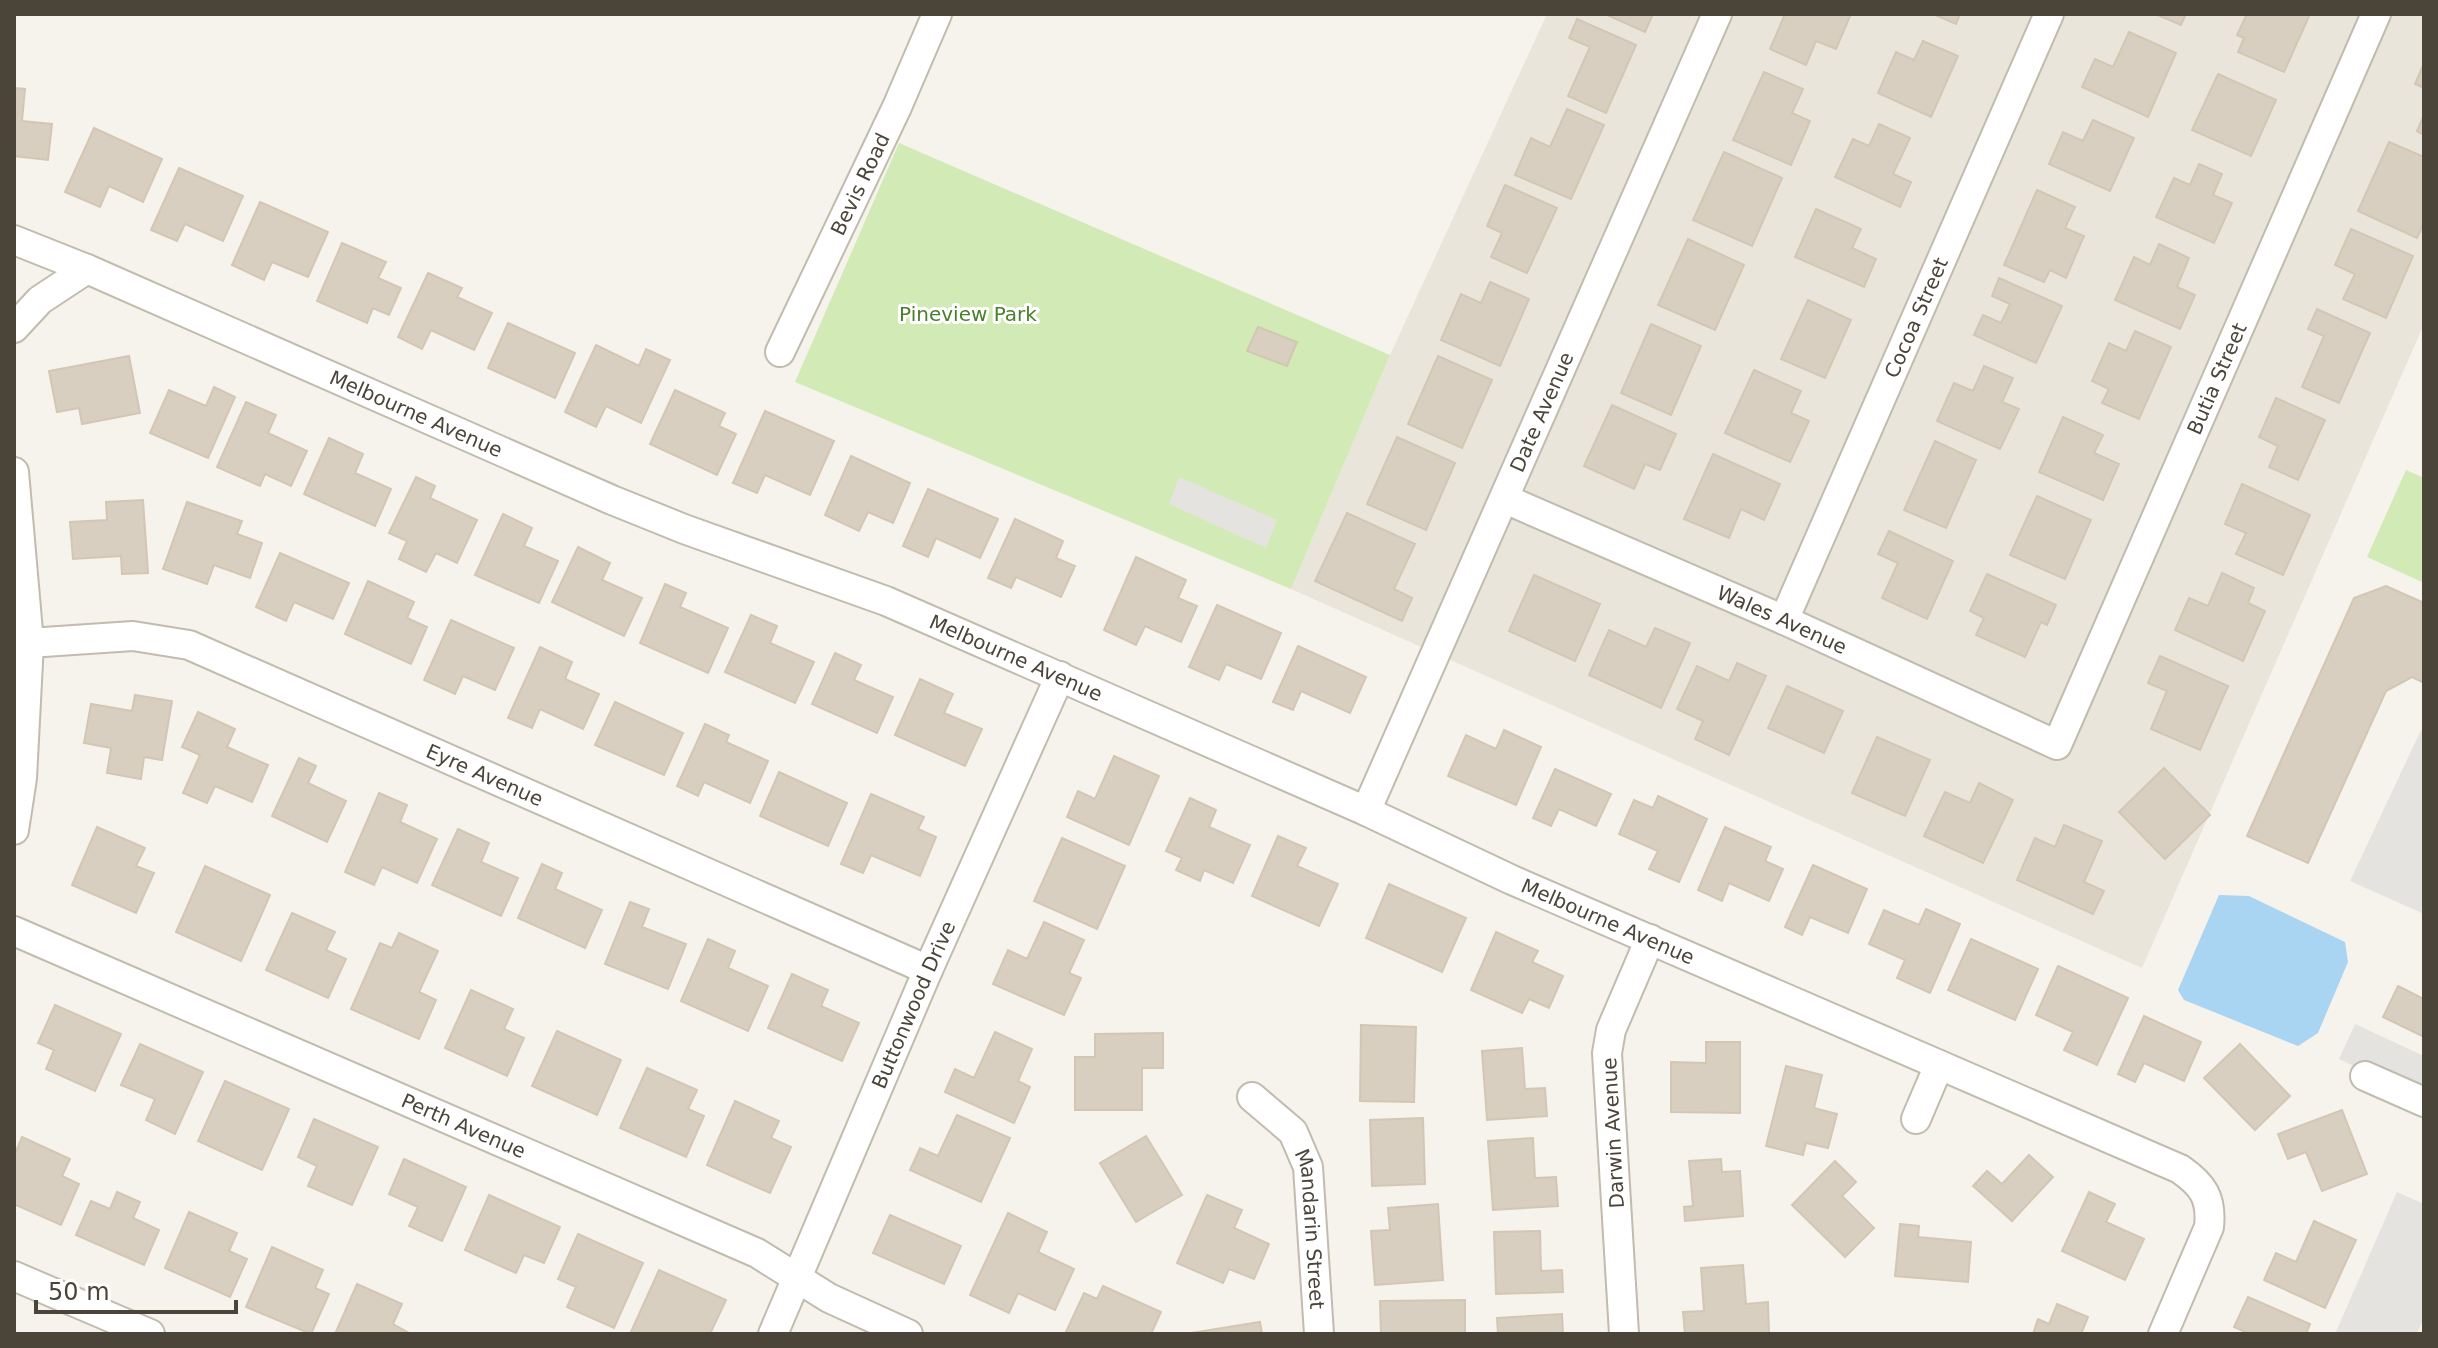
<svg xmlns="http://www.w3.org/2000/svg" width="2438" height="1348" font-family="'DejaVu Sans',sans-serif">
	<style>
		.residential { fill: #eae5da }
		.green { fill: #d2eab5 }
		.parking { fill: #e5e3e0 }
		.water { fill: #a9d4f2 }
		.building { fill: #d8cfc1; stroke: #d3c7b4; stroke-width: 2 }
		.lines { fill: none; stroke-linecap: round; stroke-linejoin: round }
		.street-casing { stroke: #c2bbae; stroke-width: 32 }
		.street { stroke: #fff; stroke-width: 28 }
		.labels { text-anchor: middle; stroke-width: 6; stroke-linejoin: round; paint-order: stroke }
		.street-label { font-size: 20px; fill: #4b4439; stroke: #fff }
		.park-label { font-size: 20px; fill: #4a7f2a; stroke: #fff }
	</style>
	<rect width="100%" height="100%" fill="#f6f3ec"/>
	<path class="residential" d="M1547,14H2424V324L2142,968L1291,589L1390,355Z"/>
	<path class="green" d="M899,143L1390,355L1291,589L795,382Z
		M2406,470L2424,478V583L2367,557Z"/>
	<path class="parking" d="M1179,477L1277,520L1266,548L1169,504Z
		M2421,730L2424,731V914L2350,881Z
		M2355,1024L2424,1056V1098L2339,1059Z
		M2397,1192L2424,1204V1317L2417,1334H2335Z"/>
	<path class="water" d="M2219,895L2249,896L2345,942L2348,962L2318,1033L2298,1046L2184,1000L2178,990Z"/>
	<path class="building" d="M1605,14H1653L1645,32Z
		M1785,14H1851L1836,49L1816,41L1806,65L1770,49Z
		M1933,14H1960L1956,24Z
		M2155,14H2186L2181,25Z
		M2247,14H2310L2284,72L2238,52L2244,38L2237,35Z
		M1577,19L1636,45L1606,113L1568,96L1590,47L1569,38Z
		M2129,32L2176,53L2148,117L2082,87L2095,59L2113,67Z
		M1923,41L1958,56L1931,117L1878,93L1896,52L1914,60Z
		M2424,63V88L2415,84Z
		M1764,72L1803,89L1792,113L1810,121L1791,165L1733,140Z
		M2218,74L2276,100L2251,156L2192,130Z
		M14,88L25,89L22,121L52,124L48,160L14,156Z
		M1567,109L1604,125L1571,199L1515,175L1531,138L1550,147Z
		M2424,115V135L2417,131Z
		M2093,120L2134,138L2110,191L2049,164L2063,132L2083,141Z
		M1879,124L1910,138L1893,174L1911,182L1900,207L1835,177L1853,139L1869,146Z
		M94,128L162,159L143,202L109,186L100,207L65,192Z
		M2389,142L2424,157V223L2417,238L2358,211Z
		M1724,152L1782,178L1752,246L1693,220Z
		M2199,164L2222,174L2213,195L2232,203L2214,243L2156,217L2174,178L2190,185Z
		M179,168L243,196L223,241L185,224L177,241L151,230Z
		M1505,185L1557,208L1527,273L1491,257L1502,233L1487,226Z
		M2037,190L2075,207L2065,228L2084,236L2066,278L2050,270L2044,282L2004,265Z
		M260,202L328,232L308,277L272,262L264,280L232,265Z
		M1816,209L1861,229L1852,248L1876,259L1864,287L1795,257Z
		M2351,229L2413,256L2386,318L2343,299L2355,274L2335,265Z
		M1688,239L1744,265L1715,330L1658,305Z
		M342,243L386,262L378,278L401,288L389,315L373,308L367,323L317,301Z
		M2159,244L2189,258L2177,287L2195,295L2180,329L2115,300L2134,257L2150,265Z
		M428,273L462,288L457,297L492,313L474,350L431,330L422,349L398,337Z
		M1999,278L2062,306L2036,363L1974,335L1983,315L2001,323L2010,304L1992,296Z
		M1490,282L1529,299L1500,366L1441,340L1461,294L1481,303Z
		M1808,300L1851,320L1825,378L1781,359Z
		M2317,309L2370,333L2339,403L2302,387L2324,336L2308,329Z
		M508,323L575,353L555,398L488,368Z
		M1651,324L1701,346L1671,415L1621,393Z
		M1258,327L1297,342L1287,366L1247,351Z
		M2135,331L2171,347L2139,419L2102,403L2109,389L2092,381L2109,343L2126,351Z
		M596,345L639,366L646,349L670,360L641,423L606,406L596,427L565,412Z
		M129,356L140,413L82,424L79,408L57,412L49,371Z
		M1438,356L1492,380L1462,448L1408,424Z
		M1984,366L2013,378L2002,402L2019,409L2000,449L1937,421L1954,383L1973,391Z
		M1754,370L1801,391L1791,413L1809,421L1790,462L1725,433Z
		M214,387L235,397L208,458L150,433L169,390L206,406Z
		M675,390L725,413L719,426L736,434L717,475L650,444Z
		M2276,398L2325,420L2298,480L2269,467L2278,446L2259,437Z
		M246,402L276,415L268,433L307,451L291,486L265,474L260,486L217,467Z
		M1612,405L1676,434L1660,470L1645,464L1634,489L1584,466Z
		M765,411L834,441L810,495L765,475L757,493L733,483Z
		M2063,417L2103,435L2094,453L2119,464L2103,500L2039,472Z
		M1397,437L1455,463L1426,530L1367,504Z
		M329,438L363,454L355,473L391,489L375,526L304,494Z
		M1935,441L1976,460L1946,528L1904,510Z
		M1713,454L1780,484L1764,520L1741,509L1729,538L1684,519Z
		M851,456L910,483L893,523L868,512L859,531L825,515Z
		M416,477L435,486L430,498L477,520L457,563L436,553L426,572L399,559L407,541L389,533Z
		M2242,484L2310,515L2283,575L2236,554L2246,533L2225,524Z
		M928,489L998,519L980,558L936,538L928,557L903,546Z
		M2037,496L2091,520L2065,579L2010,555Z
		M143,500L148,573L122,574L121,556L73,559L70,522L107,520L106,502Z
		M187,502L242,521L237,534L262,543L250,578L214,565L207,584L163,569Z
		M1347,513L1415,544L1394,589L1412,598L1402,621L1315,581Z
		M503,514L532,528L524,546L558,561L539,603L475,575Z
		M1015,519L1063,541L1056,558L1075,566L1061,597L1016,577L1011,588L988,578Z
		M1889,531L1953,561L1927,619L1882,598L1898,563L1878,554Z
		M578,547L610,563L602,580L642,598L624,636L552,602Z
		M280,553L349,583L333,619L294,602L286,621L256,607Z
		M1136,557L1186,580L1178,598L1197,606L1181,642L1145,626L1136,645L1104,630Z
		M2222,573L2254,588L2248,603L2265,611L2243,661L2175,630L2189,598L2208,606Z
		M1987,574L2056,605L2047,625L2041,622L2025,657L1976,635L1984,618L1970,611Z
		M1534,575L1600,604L1575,661L1509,631Z
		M368,581L414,602L407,618L427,627L411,664L345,634Z
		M665,584L686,593L680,607L728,628L708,673L640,643Z
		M2386,586L2424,603V683L2412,677L2386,691L2308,863L2247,836L2354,598Z
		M1217,605L1281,633L1261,679L1226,664L1219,680L1189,667Z
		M751,615L777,626L770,643L814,662L795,703L725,672Z
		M451,620L514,648L495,690L463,676L455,694L424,680Z
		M1655,628L1690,643L1661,708L1589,675L1609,630L1646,647Z
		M1298,646L1366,677L1350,713L1301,691L1293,710L1273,702Z
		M540,647L572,662L565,679L599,694L583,729L540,709L532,728L508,718Z
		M835,653L861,665L854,680L893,697L877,733L812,704Z
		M2160,656L2228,686L2200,750L2151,729L2167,691L2148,683Z
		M1737,663L1766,676L1729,755L1695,739L1703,721L1677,709L1697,666L1729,681Z
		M920,679L953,694L944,713L982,729L965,766L895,735Z
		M1787,686L1843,711L1824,753L1768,728Z
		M135,695L172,701L162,760L144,757L141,779L107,773L111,748L84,743L91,704L132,711Z
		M615,702L683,733L664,775L595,745Z
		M198,712L235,729L227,747L268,765L252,802L215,786L207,803L183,793L200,755L182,747Z
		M705,724L729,735L726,742L768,761L750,803L704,782L698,796L677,786Z
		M1504,730L1541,747L1516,805L1448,776L1466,735L1496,749Z
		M1877,737L1930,760L1905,816L1852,793Z
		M1114,756L1159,776L1129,845L1067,817L1078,791L1095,799Z
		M299,758L316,766L308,783L346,801L327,842L272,816Z
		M2164,768L2210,815L2165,859L2119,812Z
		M1555,769L1611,794L1596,826L1559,809L1551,826L1533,818Z
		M779,772L847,803L828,846L760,816Z
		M1979,783L2013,800L1983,863L1924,836L1945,792L1970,803Z
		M379,793L407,805L400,822L437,839L417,883L382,867L374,885L345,872Z
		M871,794L924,817L918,829L936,837L920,876L871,855L863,873L841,864Z
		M1658,796L1707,819L1679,882L1649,869L1658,851L1619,834L1634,800L1653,808Z
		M1190,798L1216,810L1209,827L1250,845L1233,883L1204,870L1200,881L1176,870L1182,858L1166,851Z
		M2064,825L2102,841L2084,882L2104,891L2093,914L2017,880L2035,838L2055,847Z
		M97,827L145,848L136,866L154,873L136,913L72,885Z
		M1725,827L1771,847L1765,861L1783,869L1769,901L1729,883L1722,901L1698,890Z
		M458,829L489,843L481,862L518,878L501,916L432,885Z
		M1278,836L1306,848L1297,866L1338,884L1319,926L1252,896Z
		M1062,838L1125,866L1097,929L1034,901Z
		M542,864L562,873L555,889L602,910L585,948L518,918Z
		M1813,865L1867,889L1848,933L1810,917L1802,935L1785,927Z
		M205,866L270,895L241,961L176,932Z
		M1389,884L1466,918L1442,972L1366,938Z
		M630,902L649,909L642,927L686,944L668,989L605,964Z
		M1926,909L1960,924L1930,993L1897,978L1905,960L1869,944L1884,910L1919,925Z
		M292,913L335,932L326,950L346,959L328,998L266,970Z
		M1044,922L1084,940L1069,973L1081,978L1064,1015L993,984L1008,950L1027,959Z
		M1496,932L1538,951L1532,962L1563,976L1549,1008L1529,999L1522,1013L1471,990Z
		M399,933L438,951L419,992L436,1000L419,1039L351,1009L380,943L392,948Z
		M708,939L735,951L728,968L768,986L748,1031L681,1001Z
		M1971,939L2038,969L2015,1020L1948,990Z
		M2058,966L2128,998L2097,1065L2064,1050L2073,1032L2036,1015Z
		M792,974L828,990L821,1006L859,1023L842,1061L768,1028Z
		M2398,986L2424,999V1037L2383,1017Z
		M471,990L513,1009L504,1029L524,1038L507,1076L445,1048Z
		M55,1005L121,1034L95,1091L46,1069L54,1050L38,1043Z
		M2144,1016L2201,1042L2184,1081L2144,1063L2135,1082L2118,1074Z
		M1361,1025L1416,1027L1414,1102L1360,1101Z
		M557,1031L621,1060L597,1115L532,1086Z
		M995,1032L1032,1049L1018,1081L1030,1087L1014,1123L945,1092L955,1069L974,1078Z
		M1163,1033V1068H1142V1110H1075V1057H1095V1034Z
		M1706,1042H1740V1113L1671,1112V1062L1706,1063Z
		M140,1044L203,1072L175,1134L146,1120L155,1099L121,1085Z
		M2240,1044L2290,1096L2255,1130L2204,1078Z
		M1522,1048L1525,1089L1545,1088L1547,1116L1487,1120L1482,1051Z
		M1786,1066L1822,1075L1814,1108L1837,1114L1828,1148L1806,1143L1803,1155L1766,1146Z
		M647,1068L697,1090L688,1109L704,1116L686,1157L620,1128Z
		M225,1081L289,1109L262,1170L198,1141Z
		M735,1101L779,1121L771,1138L791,1147L770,1193L707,1165Z
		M2342,1110L2367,1174L2322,1191L2306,1152L2288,1159L2278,1134Z
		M957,1115L1010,1138L981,1202L910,1170L920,1148L938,1156Z
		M1423,1118L1425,1184L1372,1186L1370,1120Z
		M314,1119L378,1147L352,1205L308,1186L317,1166L298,1157Z
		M1146,1136L1182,1195L1136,1222L1100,1163Z
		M22,1137L70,1159L62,1176L79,1184L61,1225L14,1204V1156Z
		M1533,1138L1535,1178L1556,1177L1558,1206L1493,1210L1488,1141Z
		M2029,1155L2053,1177L2012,1221L1973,1186L1987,1171L2002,1184Z
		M404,1159L466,1187L442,1241L409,1226L418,1207L389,1194Z
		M1721,1159L1722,1172L1740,1171L1743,1216L1685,1221L1684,1207L1693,1206L1689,1161Z
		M1835,1161L1856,1182L1842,1196L1874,1228L1845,1257L1792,1205Z
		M117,1192L140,1202L133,1218L159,1230L144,1265L76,1235L91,1201L110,1209Z
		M2089,1192L2115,1204L2106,1222L2144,1239L2125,1280L2062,1251Z
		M489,1195L560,1227L544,1263L524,1255L516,1273L465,1250Z
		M1207,1195L1242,1210L1234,1228L1269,1244L1254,1279L1229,1269L1223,1283L1177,1263Z
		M1438,1204L1443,1280L1375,1285L1371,1231L1390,1230L1388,1208Z
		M189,1212L237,1233L229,1251L247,1259L230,1297L165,1268Z
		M1008,1213L1047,1232L1038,1252L1074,1269L1055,1310L1018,1293L1009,1313L970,1295Z
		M890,1215L961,1246L944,1284L873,1253Z
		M2314,1221L2356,1240L2325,1308L2264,1280L2276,1253L2296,1262Z
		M1900,1224L1919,1226L1918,1237L1971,1242L1968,1282L1895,1276Z
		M1540,1231L1541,1271L1562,1270L1563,1292L1496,1294L1494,1232Z
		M578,1234L643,1263L614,1328L567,1307L576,1287L558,1279Z
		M272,1247L323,1270L315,1288L329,1294L311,1334L246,1307Z
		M1743,1265L1746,1304L1768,1302L1769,1334H1685L1683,1312L1704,1311L1701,1268Z
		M659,1270L726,1300L710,1334H630Z
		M357,1284L402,1304L393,1324L411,1334H335Z
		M1103,1286L1161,1312L1151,1334H1065L1084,1293L1097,1299Z
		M2248,1297L2310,1324L2306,1334H2250L2234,1327Z
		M1465,1300V1334H1381L1380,1301Z
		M2057,1304L2088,1317L2081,1334H2033L2038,1319L2049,1324Z
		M1562,1314L1563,1334H1498L1497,1318Z
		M1260,1322L1262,1334L1191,1333Z"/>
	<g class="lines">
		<g class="street-casing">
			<g id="street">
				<path d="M14,240L87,269"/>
				<path id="s1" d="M14,328L40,300L87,269L612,500L684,529L886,601L1366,811L1512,880L2180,1169C2203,1185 2212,1198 2209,1227L2163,1334"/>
				<path id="s2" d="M780,352L897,107L937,14"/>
				<path d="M14,472L29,643L22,778L14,830"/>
				<path id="s3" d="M1505,499L1784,620L2057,745L2376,14"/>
				<path id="s4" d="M1784,620L2049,14"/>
				<path id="s5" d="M29,643L133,636L189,645L928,970"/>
				<path id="s6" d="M1366,811L1717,14"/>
				<path id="s7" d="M14,931L757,1253L829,1298L908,1334"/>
				<path d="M2365,1076L2424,1102"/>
				<path id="s8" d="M1252,1097L1293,1132L1308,1167L1319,1334"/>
				<path d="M1916,1119L1939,1065"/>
				<path d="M14,1276L150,1334"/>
				<path id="s9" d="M773,1334L928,970L1060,676"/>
				<path d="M1624,1334L1607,1053L1611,1030L1650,939"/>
			</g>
		</g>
		<use href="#street" class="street"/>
	</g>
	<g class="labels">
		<g class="street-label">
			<text dy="7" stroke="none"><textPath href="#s2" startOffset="186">Bevis Road</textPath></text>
			<text dy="7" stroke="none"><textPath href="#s4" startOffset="330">Cocoa Street</textPath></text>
			<text dy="7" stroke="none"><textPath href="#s3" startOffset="1004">Butia Street</textPath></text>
			<text dy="7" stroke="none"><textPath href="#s6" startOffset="436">Date Avenue</textPath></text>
			<text dy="7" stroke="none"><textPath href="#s1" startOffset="454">Melbourne Avenue</textPath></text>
			<text dy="7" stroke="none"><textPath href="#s3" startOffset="302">Wales Avenue</textPath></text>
			<text dy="7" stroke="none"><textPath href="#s1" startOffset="1102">Melbourne Avenue</textPath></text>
			<text dy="7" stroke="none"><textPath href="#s5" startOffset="484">Eyre Avenue</textPath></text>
			<text dy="7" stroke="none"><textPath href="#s1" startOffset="1750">Melbourne Avenue</textPath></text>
			<text dy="7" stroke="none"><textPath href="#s9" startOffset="358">Buttonwood Drive</textPath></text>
			<text dy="7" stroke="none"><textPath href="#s7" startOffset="490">Perth Avenue</textPath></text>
			<text transform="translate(1613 1133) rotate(-93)" y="7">Darwin Avenue</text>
			<text dy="7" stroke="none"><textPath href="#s8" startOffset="154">Mandarin Street</textPath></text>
		</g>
		<g class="park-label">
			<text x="968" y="321">Pineview Park</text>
		</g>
	</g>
	<rect width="2438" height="1348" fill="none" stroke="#4b4439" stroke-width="32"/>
	<path d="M36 1300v12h200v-12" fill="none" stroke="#4b4439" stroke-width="4"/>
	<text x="48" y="1300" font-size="24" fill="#4b4439" stroke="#ffffff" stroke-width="6" paint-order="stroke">50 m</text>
</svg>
